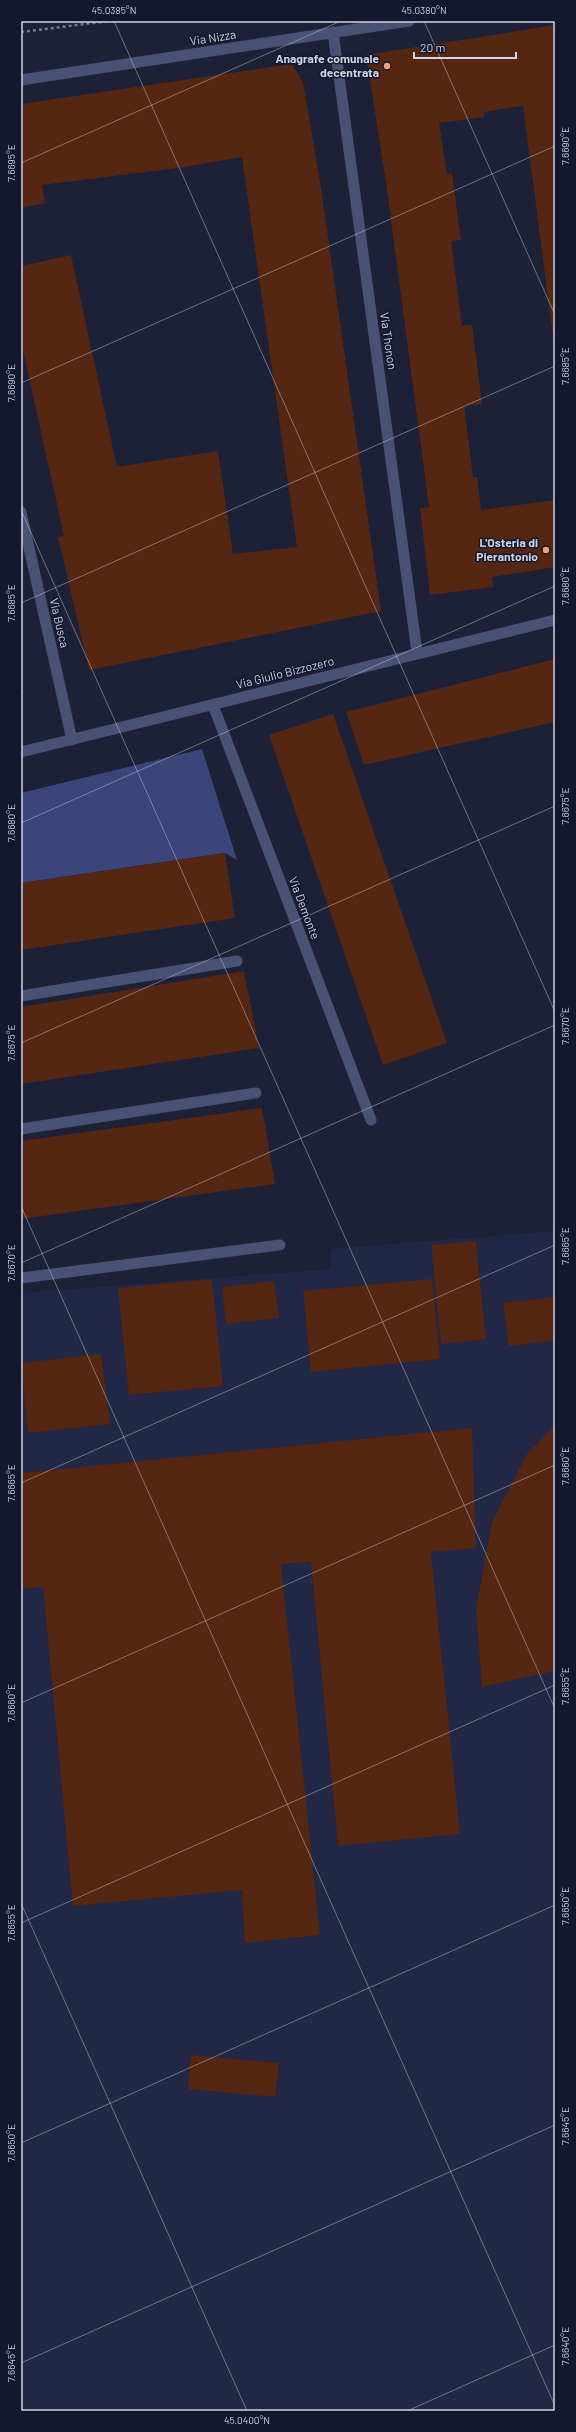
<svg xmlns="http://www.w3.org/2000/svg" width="576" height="2432" font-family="Barlow,sans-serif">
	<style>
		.built { fill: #212745 }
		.green { fill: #3a457b }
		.building { fill: #552611 }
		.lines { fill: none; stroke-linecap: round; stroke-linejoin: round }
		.path { stroke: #74798c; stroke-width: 2.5; stroke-dasharray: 3 3; stroke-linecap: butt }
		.service { stroke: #495274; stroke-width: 11 }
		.minor { stroke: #495274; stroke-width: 11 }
		.tertiary { stroke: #495274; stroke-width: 11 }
		.ticks { fill: none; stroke: #cfd3e3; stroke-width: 1; stroke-opacity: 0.45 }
		.poi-dot { fill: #f2a07f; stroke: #13182e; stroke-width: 1.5 }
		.labels { text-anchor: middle; stroke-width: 3; stroke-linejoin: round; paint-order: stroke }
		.street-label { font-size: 12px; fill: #cfd3e3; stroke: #13182e }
		.poi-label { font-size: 12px; font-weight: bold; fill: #cfd3e3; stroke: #13182e; text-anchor: end }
		.neatline { fill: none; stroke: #cfd3e3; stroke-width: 1.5 }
		.ticks-label { font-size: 10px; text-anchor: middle; fill: #cfd3e3 }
	</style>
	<rect width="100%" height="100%" fill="#1c2138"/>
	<path class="built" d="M555,1231V2411H21V1293L330,1269L331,1249Z"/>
	<path class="green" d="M202,749L237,860L225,853L21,883V793Z"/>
	<path class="building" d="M555,25V351L523,106L484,112L485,117L439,123L447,174L452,173L461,240L451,241L462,326L472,325L482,404L464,406L473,477H477L481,510L555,500V567L492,577L493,587L430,595L420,508L429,507L386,182L366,55Z
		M292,64L303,82L321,188L381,611L89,670L58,537L64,536L21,341V266L71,255L117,467L218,451L233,554L297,547L242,157L185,167L42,185L45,203L21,208V104Z
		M555,659V722L364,765L346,712Z
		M21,680L24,693H21Z
		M333,714L447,1043L383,1065L269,735Z
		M225,853L235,918L21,950V883Z
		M244,971L259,1048L21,1084V1007Z
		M262,1108L275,1184L21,1219V1141Z
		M476,1241L486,1339L441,1344L431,1245Z
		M212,1279L223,1386L129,1395L118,1288Z
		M432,1279L440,1359L311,1372L303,1291Z
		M274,1281L279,1318L226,1324L222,1287Z
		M555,1297V1340L509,1346L503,1303Z
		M101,1354L110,1424L28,1433L21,1363Z
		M555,1425V1671L482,1687L476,1609L492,1522L527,1454Z
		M472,1428L476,1548L431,1552L460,1834L338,1846L311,1562L281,1564L320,1935L245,1943L242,1890L73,1906L43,1587L21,1589V1473Z
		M191,2055L279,2063L275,2097L188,2089Z"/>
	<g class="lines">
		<path class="path" d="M21,32L109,21"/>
		<path class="service" d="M21,996L237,961
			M21,1129L256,1093
			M21,1278L280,1245"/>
		<path class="minor" d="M333,32L417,652
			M21,512L72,740
			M213,705L371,1120
			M21,752L555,620"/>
		<path class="tertiary" d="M21,80L409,21"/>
	</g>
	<path class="ticks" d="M114,21L555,1012M424,21L555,315M21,163L341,21M21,383L555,146M21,510L555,1709M21,603L555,366M21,823L555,586M21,1043L555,806M21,1206L555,2406M21,1263L555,1025M21,1483L555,1245M21,1703L555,1465M21,1903L247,2411M21,1923L555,1685M21,2143L555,1905M21,2363L555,2125M407,2411L555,2345"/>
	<g class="poi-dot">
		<circle cx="387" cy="66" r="4"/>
		<circle cx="546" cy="550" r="4"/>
	</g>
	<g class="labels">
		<g class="street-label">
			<text transform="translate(213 38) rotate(-9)" y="4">Via Nizza</text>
			<text transform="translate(388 341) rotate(82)" y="4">Via Thonon</text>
			<text transform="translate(59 623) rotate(77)" y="4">Via Busca</text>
			<text transform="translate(285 673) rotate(-14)" y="4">Via Giulio Bizzozero</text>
			<text transform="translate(304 908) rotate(69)" y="4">Via Demonte</text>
		</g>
		<g class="poi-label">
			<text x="379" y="63">Anagrafe comunale<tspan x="379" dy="14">decentrata</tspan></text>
			<text x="538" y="547">L'Osteria di<tspan x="538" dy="14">Pierantonio</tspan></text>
		</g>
	</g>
	<rect width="576" height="2432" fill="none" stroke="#13182e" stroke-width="44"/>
	<path d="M414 52v6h102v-6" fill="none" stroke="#cfd3e3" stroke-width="2"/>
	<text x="420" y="52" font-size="12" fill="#cfd3e3" stroke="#13182e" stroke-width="3" paint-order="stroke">20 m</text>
	<rect x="22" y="22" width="532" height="2388" class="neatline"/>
	<g class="ticks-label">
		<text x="114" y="14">45.0385°N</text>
		<text x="424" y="14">45.0380°N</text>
		<text transform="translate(565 146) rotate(-90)" y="4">7.6690°E</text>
		<text transform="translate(11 163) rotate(-90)" y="4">7.6695°E</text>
		<text transform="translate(565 366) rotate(-90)" y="4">7.6685°E</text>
		<text transform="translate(11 383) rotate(-90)" y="4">7.6690°E</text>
		<text transform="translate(565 586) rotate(-90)" y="4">7.6680°E</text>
		<text transform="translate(11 603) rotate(-90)" y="4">7.6685°E</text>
		<text transform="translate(565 806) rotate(-90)" y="4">7.6675°E</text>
		<text transform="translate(11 823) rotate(-90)" y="4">7.6680°E</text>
		<text transform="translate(565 1026) rotate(-90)" y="4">7.6670°E</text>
		<text transform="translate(11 1043) rotate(-90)" y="4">7.6675°E</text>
		<text transform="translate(565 1246) rotate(-90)" y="4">7.6665°E</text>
		<text transform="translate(11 1263) rotate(-90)" y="4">7.6670°E</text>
		<text transform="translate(565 1466) rotate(-90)" y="4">7.6660°E</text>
		<text transform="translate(11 1483) rotate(-90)" y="4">7.6665°E</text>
		<text transform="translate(565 1686) rotate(-90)" y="4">7.6655°E</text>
		<text transform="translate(11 1703) rotate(-90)" y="4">7.6660°E</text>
		<text transform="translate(565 1906) rotate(-90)" y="4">7.6650°E</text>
		<text transform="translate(11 1923) rotate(-90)" y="4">7.6655°E</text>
		<text transform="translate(565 2126) rotate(-90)" y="4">7.6645°E</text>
		<text transform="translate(11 2143) rotate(-90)" y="4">7.6650°E</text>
		<text transform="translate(565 2346) rotate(-90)" y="4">7.6640°E</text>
		<text transform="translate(11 2363) rotate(-90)" y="4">7.6645°E</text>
		<text x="247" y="2424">45.0400°N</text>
	</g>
</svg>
